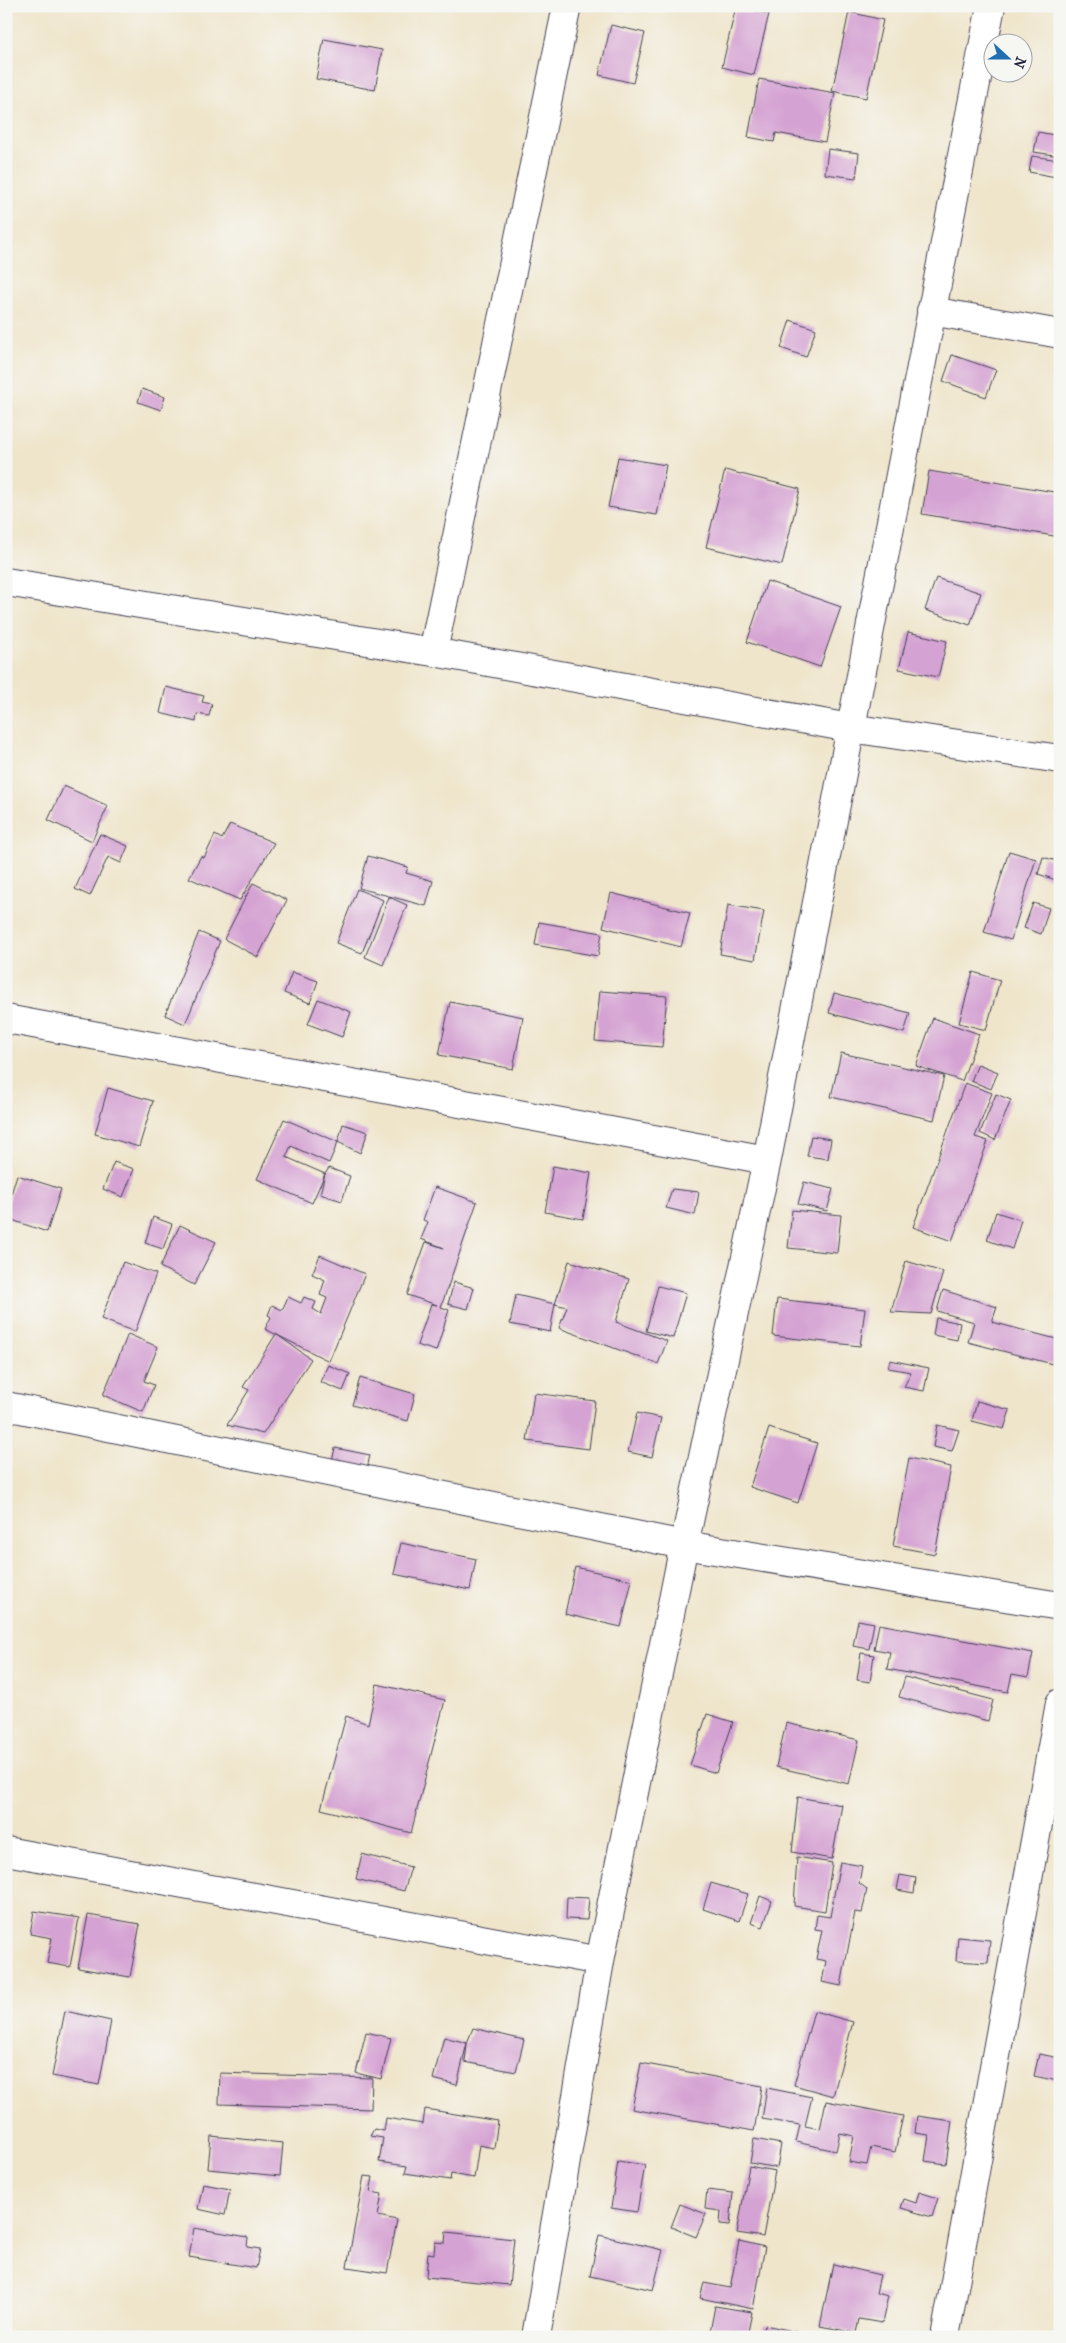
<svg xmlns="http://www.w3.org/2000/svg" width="1066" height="2343" font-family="'IM FELL French Canon',serif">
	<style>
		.building { fill: #d5a3d3 }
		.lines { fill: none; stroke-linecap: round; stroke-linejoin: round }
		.street-casing { stroke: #413f51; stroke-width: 30 }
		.street { stroke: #fff; stroke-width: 28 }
	</style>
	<rect width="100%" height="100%" fill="#f6f6f2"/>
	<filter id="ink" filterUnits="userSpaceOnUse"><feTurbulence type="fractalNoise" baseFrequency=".02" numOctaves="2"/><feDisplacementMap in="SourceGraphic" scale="10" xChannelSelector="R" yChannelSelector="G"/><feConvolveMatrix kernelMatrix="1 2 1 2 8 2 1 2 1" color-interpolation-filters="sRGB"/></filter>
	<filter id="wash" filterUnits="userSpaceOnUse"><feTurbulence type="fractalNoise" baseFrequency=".0096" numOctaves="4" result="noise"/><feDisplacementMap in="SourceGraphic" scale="20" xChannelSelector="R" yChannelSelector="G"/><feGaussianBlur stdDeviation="1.12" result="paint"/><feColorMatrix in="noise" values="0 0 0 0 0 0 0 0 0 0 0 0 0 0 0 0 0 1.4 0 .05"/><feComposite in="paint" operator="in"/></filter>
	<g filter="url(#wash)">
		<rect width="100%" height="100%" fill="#efe5cb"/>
		<g id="blocks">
			<path class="building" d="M736,6L769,14L754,75L722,67Z
				M849,12L883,20L866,98L832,91Z
				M611,25L645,33L633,83L599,75Z
				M324,39L382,50L375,90L316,79Z
				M759,79L835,93L825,142L776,133L774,142L748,137Z
				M1038,132L1060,136V156L1034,152Z
				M828,149L859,153L856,178L825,174Z
				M1032,156L1059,160L1056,177L1029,172Z
				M790,320L816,329L806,357L781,348Z
				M952,355L996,370L986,397L943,381Z
				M142,389L165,397L161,410L138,402Z
				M618,457L666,465L657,515L608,507Z
				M725,470L800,489L782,565L706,547Z
				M929,471L1060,493V537L922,514Z
				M936,578L981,593L970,625L925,610Z
				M767,581L841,607L820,667L747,642Z
				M908,632L947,641L938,677L899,669Z
				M166,687L204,696L202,702L212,704L209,716L197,714L196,722L160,713Z
				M64,786L108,806L92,841L48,820Z
				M230,824L274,843L240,900L189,878L201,856L204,858L215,835L222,839Z
				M100,834L128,846L121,863L108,857L90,896L75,889Z
				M1009,851L1036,859L1011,940L984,932Z
				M368,856L408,867L406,873L433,881L426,906L359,888Z
				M1043,857L1060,862L1056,880L1038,874Z
				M253,883L287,900L258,957L224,939Z
				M357,889L383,900L362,953L336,943Z
				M611,893L690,913L681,947L603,927Z
				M389,897L407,905L383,965L365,957Z
				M1033,903L1049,908L1041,934L1024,928Z
				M728,905L764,911L755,960L720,954Z
				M539,922L602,933L598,956L535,945Z
				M199,932L220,941L185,1024L165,1015Z
				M292,972L318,981L310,1003L284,993Z
				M973,972L1000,980L986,1030L959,1023Z
				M600,991L667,996L662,1047L595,1041Z
				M834,993L910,1013L904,1033L829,1013Z
				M318,999L351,1012L342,1037L308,1024Z
				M450,1002L523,1017L513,1069L439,1055Z
				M933,1018L979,1034L962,1081L916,1066Z
				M841,1053L944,1076L934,1120L831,1097Z
				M978,1064L998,1072L991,1089L971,1081Z
				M965,1083L992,1093L975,1137L988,1141L952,1241L913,1227Z
				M108,1088L153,1101L139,1147L95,1134Z
				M996,1094L1011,1100L995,1140L980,1133Z
				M284,1119L338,1142L329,1163L291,1146L286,1157L325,1174L312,1203L257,1179Z
				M343,1124L368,1132L360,1153L338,1142Z
				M811,1136L831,1139L828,1159L807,1156Z
				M114,1162L134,1169L123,1197L103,1189Z
				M553,1166L591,1173L583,1219L545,1212Z
				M329,1168L350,1176L342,1201L320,1194L325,1174Z
				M17,1175L61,1189L47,1232L6,1218V1210Z
				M804,1182L833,1189L827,1211L798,1204Z
				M435,1187L477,1202L441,1307L449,1310L436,1351L417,1345L431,1304L437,1305L407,1295L426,1242L444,1248L421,1239L428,1222L423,1220Z
				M672,1189L699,1192L695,1215L666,1208Z
				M792,1210L841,1215L837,1253L788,1248Z
				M996,1212L1021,1220L1012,1249L987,1240Z
				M153,1217L172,1224L163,1249L145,1243Z
				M180,1225L216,1242L194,1285L160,1267Z
				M320,1255L365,1274L329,1361L265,1329L271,1317L268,1315L272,1305L282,1310L288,1297L301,1303L304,1297L316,1302L313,1309L321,1314L327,1298L320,1295L325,1280L312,1274Z
				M569,1261L629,1279L616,1322L667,1341L658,1364L559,1328L567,1307L555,1304Z
				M906,1261L943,1272L931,1314L891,1312Z
				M123,1262L156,1274L135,1332L101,1319Z
				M454,1282L474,1288L468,1309L448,1304Z
				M658,1286L686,1293L673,1338L646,1331Z
				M943,1290L997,1307L992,1322L1060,1340V1366L968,1342L974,1322L937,1311Z
				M516,1295L555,1304L550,1332L510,1324Z
				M777,1299L865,1309L860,1346L773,1336Z
				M936,1318L960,1323L957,1340L933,1335Z
				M128,1334L158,1347L144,1381L154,1385L143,1412L103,1395Z
				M276,1334L311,1359L263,1434L227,1425L249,1390L243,1387Z
				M890,1360L929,1368L924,1391L904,1387L911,1372L888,1368Z
				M328,1365L350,1374L343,1391L320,1382Z
				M360,1378L415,1394L408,1421L352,1405Z
				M534,1393L595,1401L589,1449L527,1441Z
				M977,1401L1010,1410L1004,1429L972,1421Z
				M637,1413L661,1418L652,1457L628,1452Z
				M937,1425L959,1430L952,1451L933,1447Z
				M769,1428L817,1443L798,1503L750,1487Z
				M335,1448L370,1455L365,1478L330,1470Z
				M909,1458L951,1467L935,1554L893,1546Z
				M401,1543L476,1559L470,1590L394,1574Z
				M575,1567L632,1580L621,1627L565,1614Z
				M858,1620L874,1623L869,1649L853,1646Z
				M879,1624L1033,1653L1028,1677L1012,1674L1008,1692L887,1669L890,1652L874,1649Z
				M861,1653L874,1655L870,1682L857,1680Z
				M905,1677L993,1700L988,1721L899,1697Z
				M377,1684L445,1700L411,1833L321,1809L346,1716L368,1724Z
				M707,1714L733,1722L716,1773L690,1765Z
				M786,1723L859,1740L849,1784L776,1767Z
				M798,1797L842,1805L832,1859L792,1852Z
				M362,1854L411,1867L404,1891L356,1879Z
				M797,1857L832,1863L825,1911L794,1906Z
				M840,1862L862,1866L859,1883L867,1889L862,1913L855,1912L841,1986L822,1982L826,1961L816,1959L822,1930L815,1929L817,1915L830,1917Z
				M900,1875L916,1878L914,1893L897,1890Z
				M711,1883L748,1894L739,1921L703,1909Z
				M760,1896L772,1901L763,1927L751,1923Z
				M567,1897L589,1898L587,1920L566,1919Z
				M34,1911L79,1918L70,1967L47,1963L52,1938L30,1934Z
				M88,1915L140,1924L130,1977L78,1968Z
				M958,1937L990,1940L988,1963L956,1961Z
				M65,2011L111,2021L99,2085L52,2076Z
				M814,2011L853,2022L833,2096L794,2085Z
				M473,2028L524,2040L516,2072L465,2062L467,2043Z
				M366,2032L391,2038L381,2079L356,2073Z
				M444,2037L467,2043L457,2085L433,2079Z
				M1039,2054L1060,2058L1058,2081L1034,2076Z
				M641,2063L762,2086L754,2131L632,2109Z
				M220,2073L372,2078L371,2109L219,2104Z
				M767,2088L812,2097L805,2126L820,2129L826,2101L903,2116L895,2152L871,2147L867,2165L849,2162L854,2136L840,2133L836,2151L796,2142L800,2125L762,2119Z
				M425,2109L498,2121L494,2148L479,2145L474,2178L451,2174L450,2180L405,2173L407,2166L379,2162L383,2138L370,2136L374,2129L384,2131L386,2118L423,2124Z
				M917,2116L952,2121L946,2164L925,2161L929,2135L915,2133Z
				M211,2136L283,2143L280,2176L208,2169Z
				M754,2139L781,2144L777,2168L750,2163Z
				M618,2161L645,2165L637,2212L611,2208Z
				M749,2166L775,2171L763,2237L737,2233Z
				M364,2176L373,2177L370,2192L382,2194L378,2216L397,2220L387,2273L347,2267Z
				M203,2184L230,2189L225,2215L198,2209Z
				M707,2190L733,2193L730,2225L720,2224L721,2211L705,2209Z
				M919,2192L938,2198L932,2217L901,2208L904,2199L916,2203Z
				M680,2204L706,2214L696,2237L671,2227Z
				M194,2228L248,2237L247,2247L260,2249L256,2268L189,2257Z
				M446,2232L514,2239L509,2285L426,2277L428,2253L434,2254L435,2242L445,2243Z
				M599,2235L663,2250L653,2290L590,2276Z
				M739,2241L765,2247L753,2309L700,2298L704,2283L730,2288Z
				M833,2264L880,2275L876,2293L888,2296L882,2323L859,2319L856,2333L820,2326Z
				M715,2306L752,2312L747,2337H709Z
				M765,2325L816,2336V2337H762Z"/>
		</g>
	</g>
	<g filter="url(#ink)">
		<use href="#blocks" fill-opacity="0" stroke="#413f51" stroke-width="1"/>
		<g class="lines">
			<g class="street-casing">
				<path id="street" d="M931,311L1060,334
					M6,582L433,652L850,728L1060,759
					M433,652L567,6
					M6,1019L767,1160
					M6,1406L684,1545L1060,1606
					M6,1851L600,1961
					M536,2337L600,1961L684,1545L767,1160L991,6
					M945,2337L1060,1703"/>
			</g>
			<use href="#street" class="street"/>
		</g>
	</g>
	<rect width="1066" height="2343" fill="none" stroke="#f6f6f2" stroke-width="25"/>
	<g transform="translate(1008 58) rotate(111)"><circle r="24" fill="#f6f6f2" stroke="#a1a1a9"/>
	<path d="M0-4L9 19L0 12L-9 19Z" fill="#1f6fb2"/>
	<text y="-8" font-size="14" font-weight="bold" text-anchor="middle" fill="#22223b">N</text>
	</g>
</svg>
